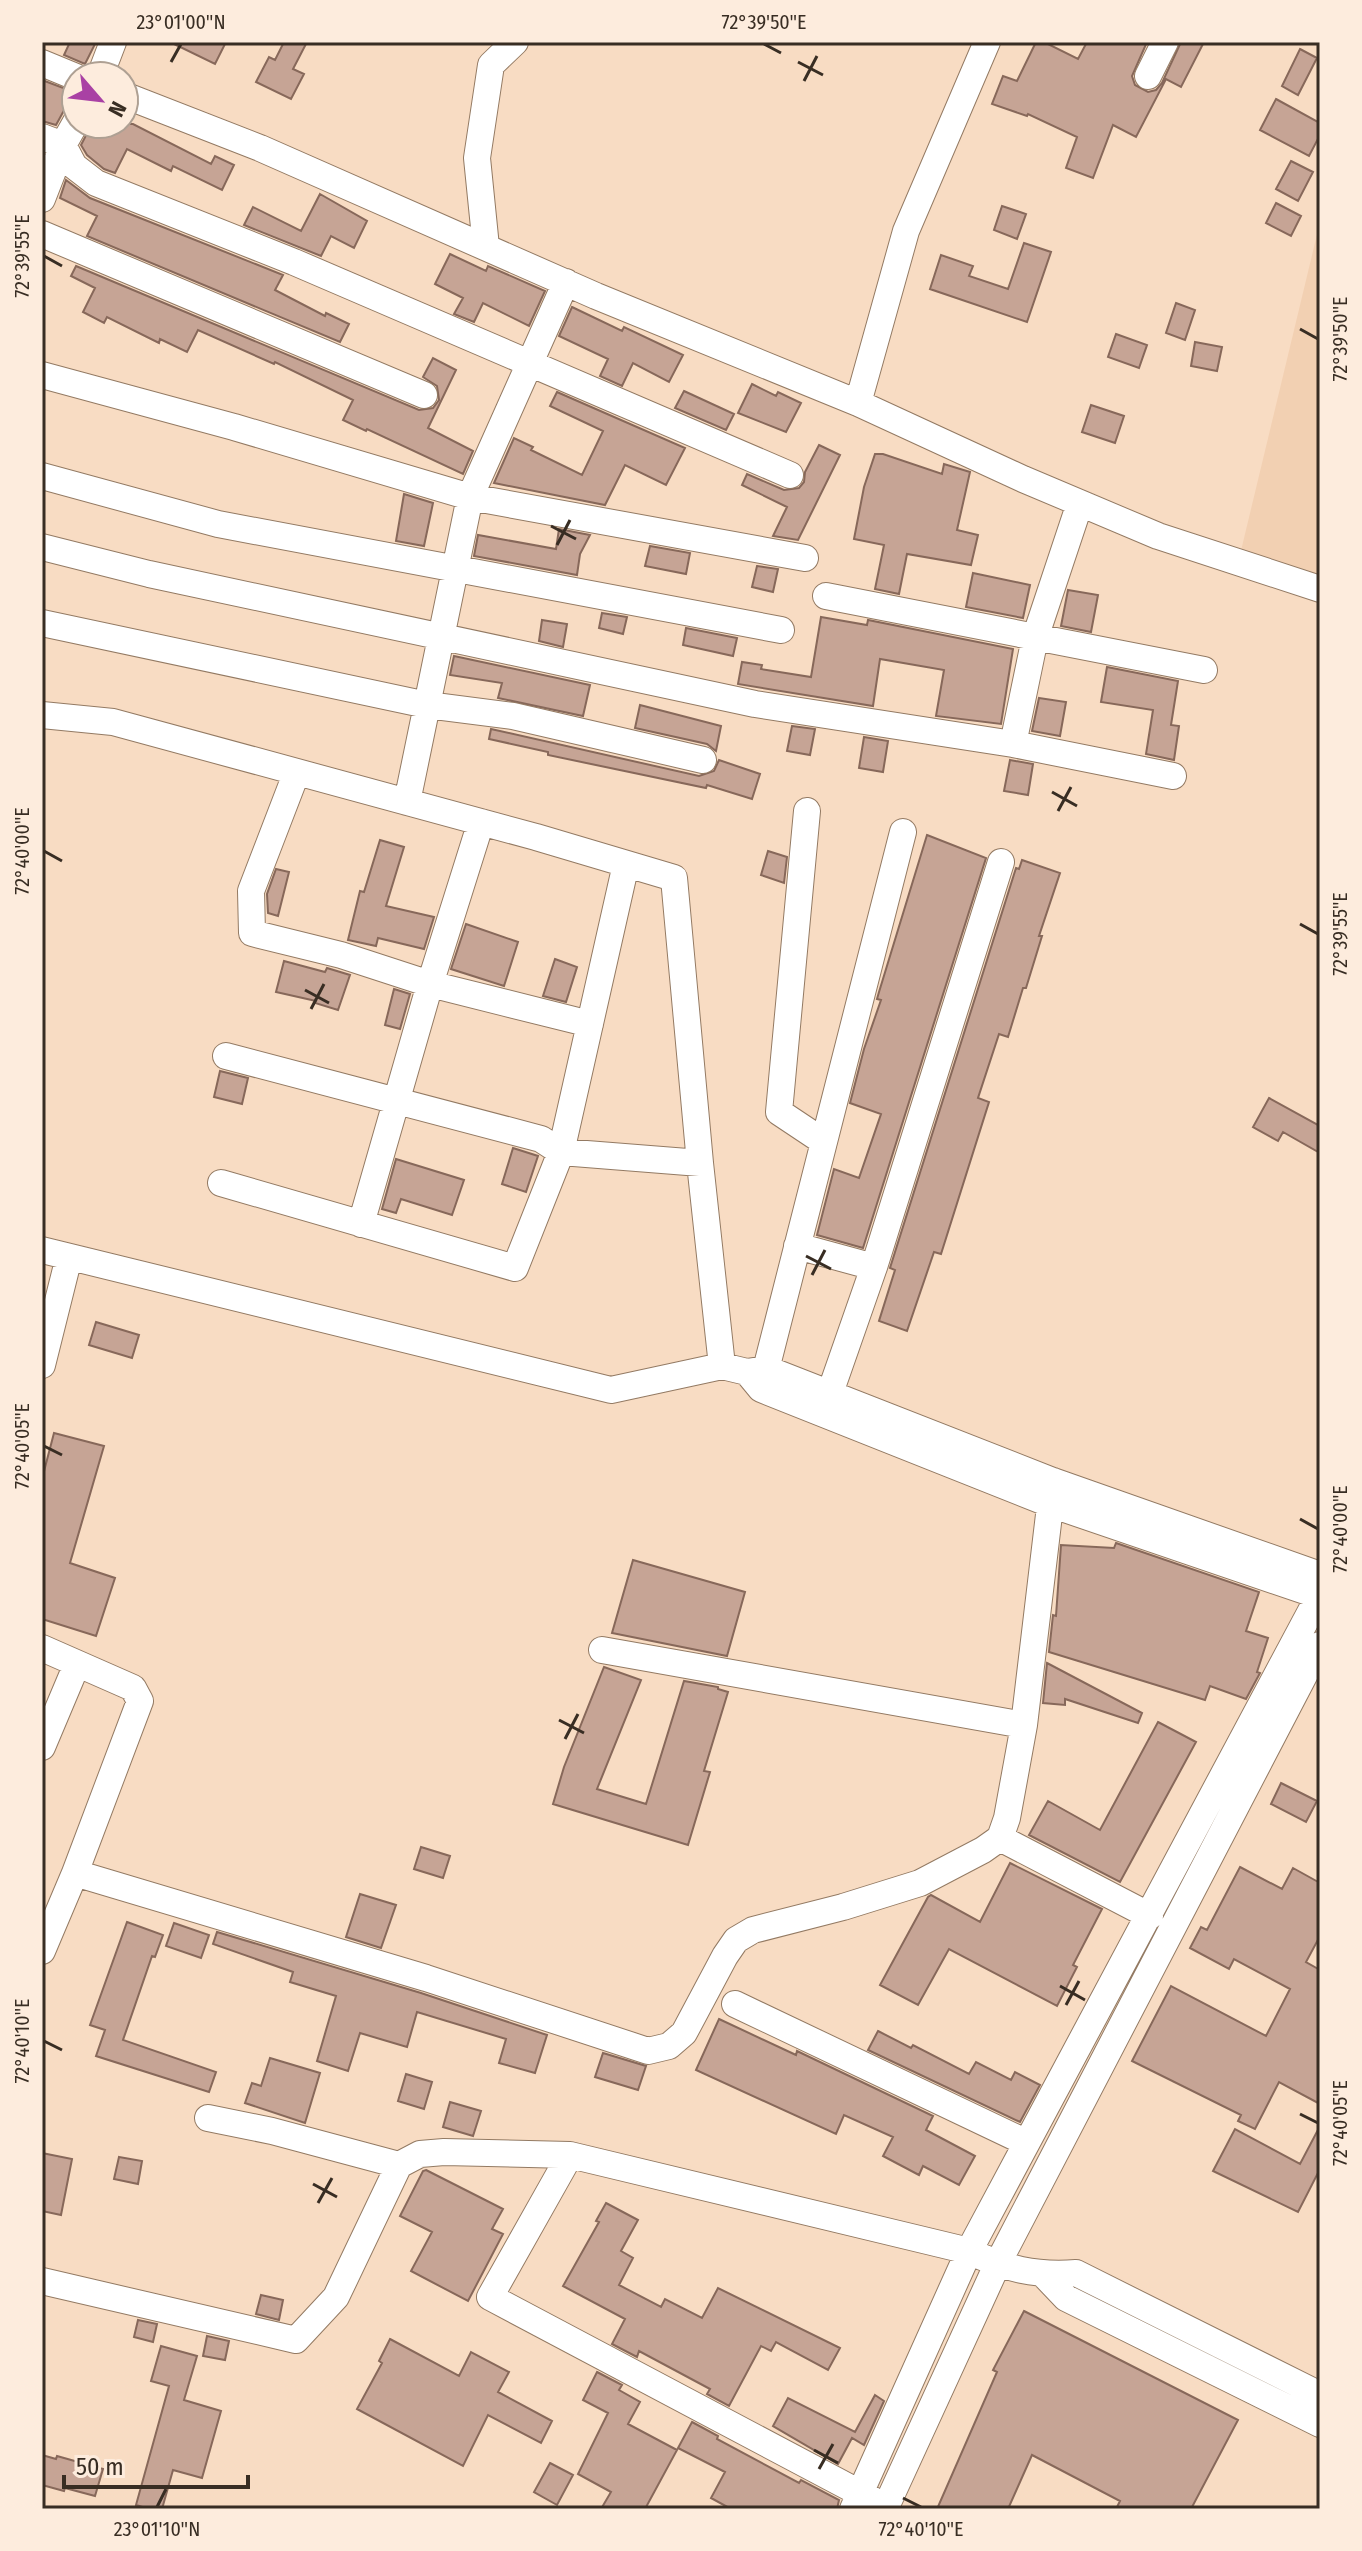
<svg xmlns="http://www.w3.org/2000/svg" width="1362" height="2551" font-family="'Fira Sans Condensed',sans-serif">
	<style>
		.built { fill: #f2d0b2 }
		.building { fill: #c6a495; stroke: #87685a; stroke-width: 2 }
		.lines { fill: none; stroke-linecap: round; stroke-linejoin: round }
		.minor-casing { stroke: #937a63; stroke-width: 28 }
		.minor { stroke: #fff; stroke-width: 26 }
		.ticks { fill: none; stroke: #382d23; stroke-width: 3 }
		.neatline { fill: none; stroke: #382d23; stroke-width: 3 }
		.ticks-label { font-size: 20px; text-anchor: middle; fill: #382d23 }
	</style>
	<rect width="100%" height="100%" fill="#f8dcc3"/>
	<path class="built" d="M1320,222V590L1239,559Z"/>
	<path class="building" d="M70,42H96L85,64L64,55Z
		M170,42H226L215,64Z
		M284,42H307L293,69L304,74L291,99L256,82L269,57L275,60Z
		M1036,42H1044L1078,59L1087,42H1147L1132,76L1135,85L1148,92L1156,90L1162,83L1181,42H1204L1181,87L1166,79L1136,137L1113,125L1093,178L1066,168L1077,137L1028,114L1027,116L992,104L1003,76L1017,81Z
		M1300,49L1317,58L1298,95L1282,86Z
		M42,80L74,92L56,125L42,121Z
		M1276,99L1320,123V135L1309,156L1260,130Z
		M92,124H133L211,164L215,156L234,165L222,190L173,166L171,171L127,149L115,173L104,169L87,155L81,145Z
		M1291,161L1313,172L1298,201L1276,189Z
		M66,180L90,198L283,275L275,290L325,316L326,313L349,324L340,342L87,236L97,216L60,198Z
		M320,194L367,221L354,248L331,236L321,256L244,225L253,207L301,231Z
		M1276,203L1301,216L1291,236L1266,223Z
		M1002,206L1026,214L1017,239L994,230Z
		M1024,243L1051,252L1027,322L930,289L941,255L973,266L969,276L1008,289Z
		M450,254L486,271L488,266L545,291L529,326L483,303L474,322L454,314L463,298L435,284Z
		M76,266L419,410L433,408L439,400L437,386L423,377L433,358L456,370L428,428L473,451L463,474L367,429L366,431L343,420L353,400L275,362L274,364L198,330L187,352L160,339L159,343L107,317L104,323L83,312L95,288L71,276Z
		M1176,303L1195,310L1185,340L1166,333Z
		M572,307L622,331L624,327L683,355L669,382L633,363L622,386L600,376L608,359L559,336Z
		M1116,334L1147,345L1139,368L1108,357Z
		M1195,342L1222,347L1217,371L1191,366Z
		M752,384L776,396L778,392L801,403L786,432L738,413Z
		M684,391L734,414L726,430L675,408Z
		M557,392L685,448L666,485L625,465L605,505L494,483L514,438L533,447L531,450L582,475L603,431L550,406Z
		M1091,405L1124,416L1115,443L1082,432Z
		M819,445L840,455L798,540L773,536L787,507L742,485L747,474L784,490L799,488L804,482L805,472Z
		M875,454H883L942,474L944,464L970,472L957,530L978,535L971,565L907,554L899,594L875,589L884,545L854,539L864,487Z
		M404,494L433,503L424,546L396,541Z
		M559,529L590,535L580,554L577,575L474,556L478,535L556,549Z
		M650,546L690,553L686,574L645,566Z
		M757,566L778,569L773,592L752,587Z
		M973,573L1030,585L1023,618L966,607Z
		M1068,590L1098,595L1091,632L1061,626Z
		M602,613L627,617L623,634L599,628Z
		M821,617L867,625L868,620L1013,649L1001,724L936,716L944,670L880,659L873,706L738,684L742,662L762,665L761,669L811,677Z
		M542,620L567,624L563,647L539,641Z
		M686,628L737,638L733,656L683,645Z
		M454,656L590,685L583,716L498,698L502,683L450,675Z
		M1107,667L1178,681L1171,725L1179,726L1174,760L1146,754L1153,710L1101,702Z
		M1039,698L1066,702L1060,736L1032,731Z
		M640,705L721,726L716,751L707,744L635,728Z
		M792,726L815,729L810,755L787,751Z
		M491,729L699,776L714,771L719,760L760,774L752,799L707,785L706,788L548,755V752L489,739Z
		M864,737L888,741L883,772L859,768Z
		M1010,760L1033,764L1028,795L1004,791Z
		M927,835L986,858L863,1248L817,1235L834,1169L859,1178L881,1114L850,1103L864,1049L881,1000L877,999L879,992Z
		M380,840L404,847L386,906L434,917L424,949L378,938L376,946L348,940L360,891L364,892Z
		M768,851L787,857L784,883L761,875Z
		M1022,860L1060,873L1039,936H1042L1026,988H1023L1008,1037L999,1034L978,1098L989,1102L941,1254L934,1252L907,1331L879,1321L895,1270L890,1268L1016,868L1019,869Z
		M276,869L289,872L278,916L268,913L267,894Z
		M466,924L518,942L504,986L451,969Z
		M555,959L577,967L566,1002L543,996Z
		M284,961L325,972L327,968L350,975L338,1010L315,1003L316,1001L276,992Z
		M394,989L410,994L400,1029L385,1025Z
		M220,1071L248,1078L242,1104L214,1097Z
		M1269,1098L1320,1126V1153L1283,1132L1278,1141L1253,1127Z
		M513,1148L538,1156L526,1192L502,1184Z
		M396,1159L464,1180L452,1215L401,1199L396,1213L382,1209Z
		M96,1322L139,1335L132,1358L89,1345Z
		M54,1433L104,1446L70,1563L115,1578L96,1636L42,1619V1479Z
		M1116,1543L1259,1592L1246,1631L1268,1638L1257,1672L1260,1673L1246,1699L1210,1686L1205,1700L1049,1652L1053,1615L1056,1616L1061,1545L1114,1548Z
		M633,1560L745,1592L727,1656L612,1633Z
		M1047,1663L1142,1713L1138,1723L1065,1699V1705L1043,1703Z
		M604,1667L641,1680L597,1789L646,1804L684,1681L718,1687V1689L728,1692L704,1771L710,1772L688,1845L553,1804L564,1767Z
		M1158,1722L1196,1742L1120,1882L1029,1835L1048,1801L1100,1830Z
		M1281,1783L1317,1801L1306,1822L1271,1804Z
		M421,1847L450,1856L443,1878L414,1869Z
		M1010,1863L1102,1909L1073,1965L1077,1967L1057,2006L949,1949L918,2005L880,1985L928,1897L931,1895L980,1922Z
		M1240,1867L1282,1889L1293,1868L1320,1883V1936L1306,1962L1320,1970V2104L1279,2082L1255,2129L1238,2121L1241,2115L1132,2061L1171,1986L1266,2036L1290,1989L1234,1959L1229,1969L1190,1948L1201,1927L1207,1930Z
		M360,1894L396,1905L381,1948L346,1937Z
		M127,1922L163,1935L155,1957L152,1956L123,2040L216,2072L209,2092L96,2056L105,2030L90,2025Z
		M174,1923L209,1935L201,1958L166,1946Z
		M217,1932L421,1993L547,2035L535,2073L499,2063L506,2039L417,2012L407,2047L360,2033L348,2071L317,2061L336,1996L290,1982L293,1972L213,1944Z
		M719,2019L796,2055L797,2051L933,2116L926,2130L975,2156L959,2185L923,2166L919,2175L883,2156L893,2137L844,2115L836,2134L696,2070Z
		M878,2031L911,2048L913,2045L969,2074L976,2062L1011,2080L1015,2072L1040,2085L1020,2122L868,2050Z
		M603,2053L646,2066L638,2090L595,2077Z
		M270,2058L320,2073L305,2123L245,2103L252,2083L261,2086Z
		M406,2074L432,2082L424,2109L398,2101Z
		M450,2102L481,2111L473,2136L443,2127Z
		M1320,2126V2169L1298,2212L1213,2171L1235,2129L1300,2164Z
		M42,2153L72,2159L61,2215L42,2211Z
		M119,2157L142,2161L138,2184L114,2179Z
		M426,2170L503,2209L492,2229L503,2234L468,2301L411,2271L432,2232L400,2216L423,2171Z
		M606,2203L638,2220L621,2251L633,2258L619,2285L661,2307L665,2299L702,2318L718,2288L840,2348L828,2370L776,2342L771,2351L761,2346L729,2406L707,2394L710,2389L639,2351L637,2357L612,2344L625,2319L563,2286L599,2222L596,2221Z
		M261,2295L283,2300L279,2320L256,2314Z
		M1024,2311L1238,2420L1191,2509H1116L1120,2501L1032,2455L1008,2509H937L997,2372L993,2370Z
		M138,2320L157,2324L153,2342L134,2337Z
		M207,2336L229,2341L225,2360L203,2356Z
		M390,2339L459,2376L471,2352L509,2372L498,2392L552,2421L541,2443L488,2415L463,2466L357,2409L382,2363L379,2361Z
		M161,2346L197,2356L184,2400L221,2411L202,2478L173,2470L162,2509H149L136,2505L169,2386L151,2381Z
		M597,2372L622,2385L619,2390L640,2402L628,2424L677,2450L645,2509H601L611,2492L578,2474L608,2413L583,2400Z
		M875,2395L884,2401L864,2445L852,2438L838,2464L773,2426L788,2398L855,2432Z
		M692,2422L718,2436L717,2439L799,2483L801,2480L839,2500L837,2509H731L711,2498L725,2472L678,2448Z
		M42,2455L56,2459L57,2456L103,2469L95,2496L65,2488L64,2491L42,2485Z
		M550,2463L573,2475L557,2505L534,2492Z"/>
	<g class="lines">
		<g class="minor-casing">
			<path id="minor" d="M987,42L906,231L858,403L1023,479L1158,536L1320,589
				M42,63L76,77
				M100,76L113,42
				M1148,76L1165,42
				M124,95L260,148L596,296L858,403
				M42,137L63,145L74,166L96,183L294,262L790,475
				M42,199L63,145L76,122
				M42,234L424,395
				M486,247L477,158L491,65L515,42
				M42,375L234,427L470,497L805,558
				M42,476L218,524L781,630
				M42,547L149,574L755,704L1013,744L1173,776
				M826,596L1204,670
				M42,623L427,705L513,716L703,760
				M42,715L113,722L536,837L674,878L700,1163L722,1366L747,1372L767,1369L1053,1481L1320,1575
				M1013,744L1035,638L1080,503
				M296,774L251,891L252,933L341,955L430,984L590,1024
				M407,802L470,497L566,282
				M807,811L779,1112L824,1142
				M226,1056L541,1139L561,1152L700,1163
				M221,1183L515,1268L561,1152L626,864
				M361,1224L430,984L481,822
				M797,1246L874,1267
				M42,1250L611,1390L722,1366
				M42,1365L69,1257
				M747,1372L761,1389L1050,1504L1320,1596
				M762,1385L903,832
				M830,1393L874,1267L1001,862
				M42,1648L133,1688L140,1701L75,1873L42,1951
				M602,1650L1024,1725
				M42,1747L77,1664
				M1000,1838L1150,1916
				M75,1873L426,1978L648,2051L669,2046L684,2033L725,1956L736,1940L753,1930L843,1907L920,1883L983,1850L1000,1838L1007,1818L1024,1725L1053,1481
				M735,2004L1025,2142
				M208,2118L272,2131L399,2165
				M570,2155L490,2297L873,2500
				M1045,2276L1066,2298L1320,2424
				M42,2281L296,2340L336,2297L399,2165L420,2154L444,2152L570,2155L969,2251C1006,2269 1035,2276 1076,2273L1320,2395
				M853,2509L969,2251L1320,1594
				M885,2509L997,2265L1320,1645"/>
		</g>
		<use href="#minor" class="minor"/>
	</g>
	<path class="ticks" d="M764,44L781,53M171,62L181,44M798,62L823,75M804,81L817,56M44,256L62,266M1300,329L1318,339M551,526L576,539M557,545L570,520M1052,792L1077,806M1058,811L1071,787M44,851L62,861M1300,924L1318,934M305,990L329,1003M311,1009L324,984M806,1256L831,1269M812,1275L825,1250M44,1446L62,1455M1300,1519L1318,1529M559,1720L584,1733M565,1739L578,1714M1060,1986L1085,2000M1066,2005L1079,1981M44,2041L62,2050M1300,2114L1318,2123M313,2184L337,2197M318,2203L332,2178M814,2450L838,2463M819,2469L833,2444M903,2498L921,2507M157,2507L166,2489"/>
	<rect width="1362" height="2551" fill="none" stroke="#fdecdd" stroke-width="88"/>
	<g transform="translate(100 100) rotate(118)"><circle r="38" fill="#fdecdd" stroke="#aea093" stroke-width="2"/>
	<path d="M0-6L14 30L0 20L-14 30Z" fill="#a941a4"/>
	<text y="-12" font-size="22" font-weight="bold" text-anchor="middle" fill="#382d23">N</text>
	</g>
	<path d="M64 2475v12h184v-12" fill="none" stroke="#382d23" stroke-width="4"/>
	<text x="76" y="2475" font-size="24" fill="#382d23" stroke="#fdecdd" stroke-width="6" paint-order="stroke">50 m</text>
	<rect x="44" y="44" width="1274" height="2463" class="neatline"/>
	<g class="ticks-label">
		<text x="181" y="29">23°01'00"N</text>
		<text x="764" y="29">72°39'50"E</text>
		<text transform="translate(22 256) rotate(-90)" y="7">72°39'55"E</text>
		<text transform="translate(1340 339) rotate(-90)" y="7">72°39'50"E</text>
		<text transform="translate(22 851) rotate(-90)" y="7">72°40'00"E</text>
		<text transform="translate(1340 934) rotate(-90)" y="7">72°39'55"E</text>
		<text transform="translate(22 1446) rotate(-90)" y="7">72°40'05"E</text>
		<text transform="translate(1340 1529) rotate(-90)" y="7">72°40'00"E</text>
		<text transform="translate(22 2041) rotate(-90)" y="7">72°40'10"E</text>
		<text transform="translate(1340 2123) rotate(-90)" y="7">72°40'05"E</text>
		<text x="157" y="2536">23°01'10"N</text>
		<text x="921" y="2536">72°40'10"E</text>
	</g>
</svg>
